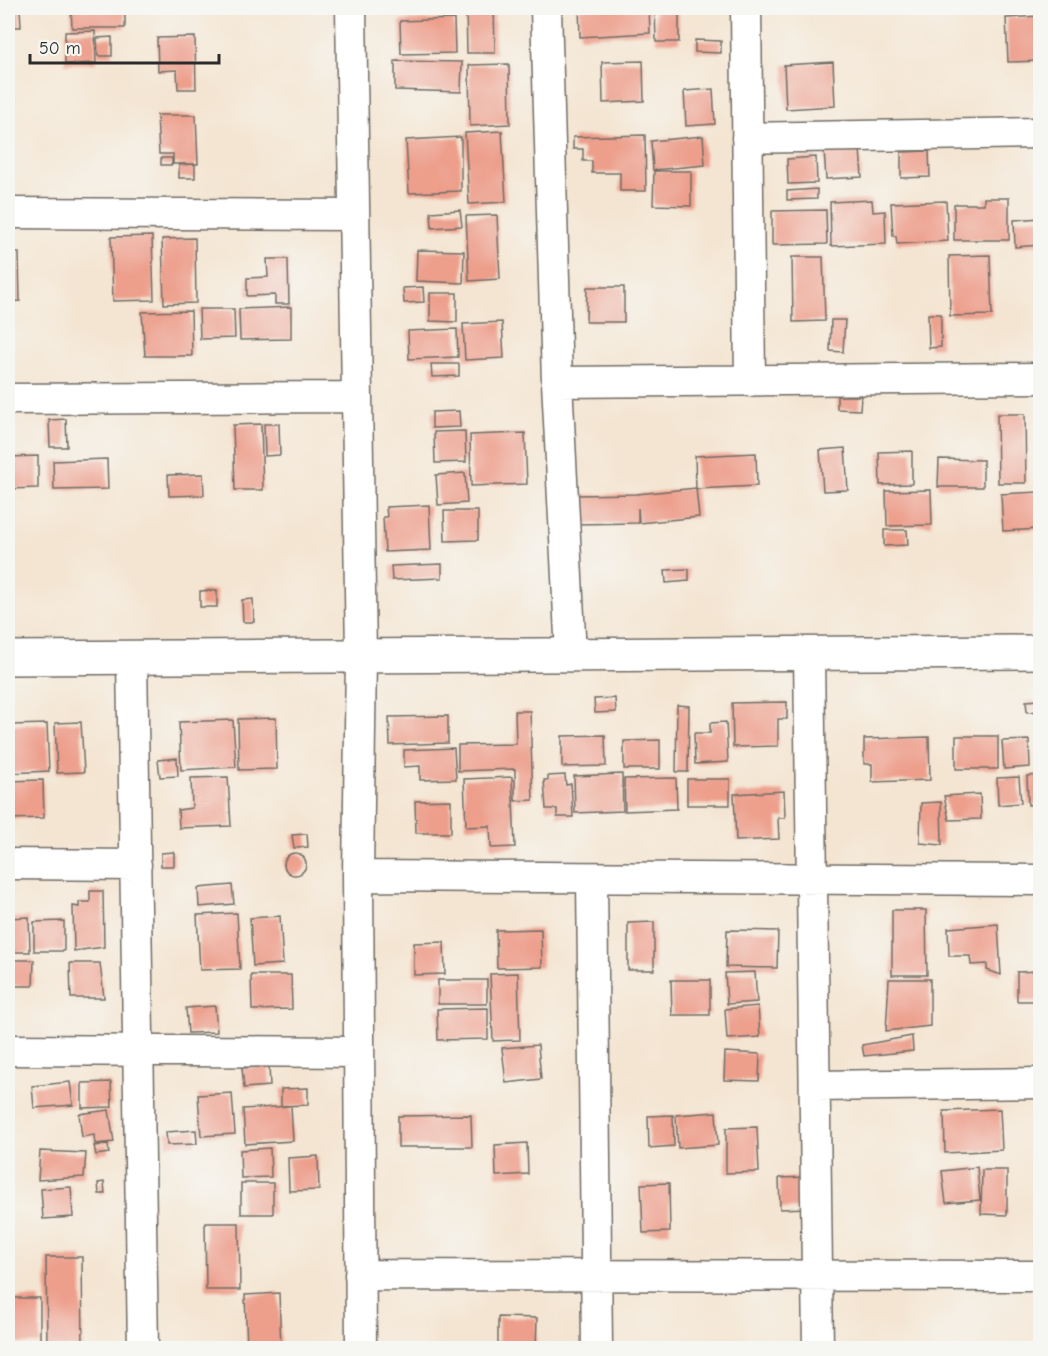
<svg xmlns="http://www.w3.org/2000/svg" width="1048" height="1356" font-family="'Comic Neue',sans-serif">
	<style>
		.building { fill: #ed9f8c }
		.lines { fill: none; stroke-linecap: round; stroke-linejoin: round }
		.minor-casing { stroke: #716c65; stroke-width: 33 }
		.tertiary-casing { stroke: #716c65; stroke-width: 36 }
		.minor { stroke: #fff; stroke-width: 30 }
		.tertiary { stroke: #fff; stroke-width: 33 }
	</style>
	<rect width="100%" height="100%" fill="#f6f6f2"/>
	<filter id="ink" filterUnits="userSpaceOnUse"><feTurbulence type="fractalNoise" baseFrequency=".0167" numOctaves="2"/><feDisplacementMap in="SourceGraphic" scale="12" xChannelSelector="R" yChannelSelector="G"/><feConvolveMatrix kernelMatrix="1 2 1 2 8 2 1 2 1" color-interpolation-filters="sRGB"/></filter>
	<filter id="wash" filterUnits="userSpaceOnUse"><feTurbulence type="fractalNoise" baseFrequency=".008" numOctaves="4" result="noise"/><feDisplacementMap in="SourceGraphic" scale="24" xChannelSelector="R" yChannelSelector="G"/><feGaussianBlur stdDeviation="1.35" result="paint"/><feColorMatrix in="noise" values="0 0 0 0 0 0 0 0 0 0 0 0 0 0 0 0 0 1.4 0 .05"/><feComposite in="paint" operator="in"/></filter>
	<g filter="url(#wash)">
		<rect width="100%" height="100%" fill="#f4e5d2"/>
		<g id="blocks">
			<path class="building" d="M8,8H20L21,27H8Z
				M71,8H125V28H72Z
				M466,8H494L495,53H467Z
				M579,8H649L650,33L580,37Z
				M655,8H679V42H656Z
				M900,8H939V11L900,12Z
				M1009,8H1038L1039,12L1009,13Z
				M1040,16V61L1008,62L1006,18Z
				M454,19L455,53L401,54L400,21Z
				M95,31L96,63L65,64V32Z
				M112,37V56H98L97,38Z
				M195,37L196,89H178L177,70L158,71L157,38Z
				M695,40L721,41V53L695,52Z
				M395,61L462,62L461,92L395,90Z
				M643,61L644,101L603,103L602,62Z
				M833,62L835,106L786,109L784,65Z
				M509,64L510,124L470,126L469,65Z
				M713,89L715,124L686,126L684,91Z
				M157,115H196L198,164H173V154H159Z
				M502,131L506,202L469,204L465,133Z
				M645,135L646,191H620V173H592V161H583V149H573V137Z
				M703,136L705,165L653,170L651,141Z
				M461,137V191L409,193L406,140Z
				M860,148L862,177L826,179L824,150Z
				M929,151L930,177L901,178V152Z
				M816,157L817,183L788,184L787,159Z
				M161,158H172V165H161Z
				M195,164V178H179V165Z
				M654,171H691V206L653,205Z
				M817,189V199L787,200V191Z
				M984,198H1009V240H954V204H984Z
				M872,200L873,212L885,211L886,244L831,246L830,202Z
				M946,201L948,241L897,244L896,236H893L891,203Z
				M460,210L462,226L432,228L431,212Z
				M826,210L827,244L772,245V211Z
				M497,215L500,279L469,281L466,216Z
				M1040,218V245L1015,247L1014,220Z
				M152,236L154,300L113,301L111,237Z
				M195,238L196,303L164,304L162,239Z
				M417,250L464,251L463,283L416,281Z
				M8,253H19L20,301L8,302Z
				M990,255L992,315L950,316L949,256Z
				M792,257H823L825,321L793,322Z
				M267,259H288L289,304H275V295L247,296V278L268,277Z
				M423,287L424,302L404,303L403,288Z
				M587,287H624V322H586Z
				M430,293H457V322L430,321Z
				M291,307V339L240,340L239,309Z
				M199,309H234L235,338L200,339Z
				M191,311L192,356H145L142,312Z
				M928,314H941V347L929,348Z
				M831,320H845L843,352L830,351Z
				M502,322L504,358L465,360L463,324Z
				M457,329L458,357L409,359L408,331Z
				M431,364H459V376L432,377Z
				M837,396H861L860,410L837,409Z
				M459,411L460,427L432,428V412Z
				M997,414H1025L1026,483H998Z
				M66,419L67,447H50L49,420Z
				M261,424L263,490H235L233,425Z
				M264,424H279L280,455L265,456Z
				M465,431L466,462L435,463L434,432Z
				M525,433L527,484L471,486L470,435Z
				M845,448L848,490L823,491L820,450Z
				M912,451V484L880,485L879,452Z
				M756,453L757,486L696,489L695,456Z
				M38,456V488L8,489V457Z
				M107,459L108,489L54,490L53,461Z
				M939,459L983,460V487H938Z
				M465,473L467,503L438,505L436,475Z
				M203,474L204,495L169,496L168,475Z
				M696,488L699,517L639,523L638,508V523L575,524L574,495L637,494Z
				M931,490L932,525L887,526L886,491Z
				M1040,492V529L1003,531L1001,494Z
				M429,505L431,550L385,552L383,517H387L386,507Z
				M444,511H478V540L445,541Z
				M884,530H907L908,545L884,546Z
				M442,564V578L392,580L391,566Z
				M689,569V581L666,583L665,570Z
				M217,590V607H200V591Z
				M253,599L254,622H243L242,600Z
				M615,698L616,712L595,713L594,699Z
				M1040,700V711L1027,712L1026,701Z
				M787,702V719H778V746L733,747L732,703Z
				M677,705L689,706L688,772H676Z
				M515,711H530L533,800L515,801V769L458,771V745L516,744Z
				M448,716V743L390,745L389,717Z
				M276,718L277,769L239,770L238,719Z
				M233,720L236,767L181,770L179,722Z
				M81,722L84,772L57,773L55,723Z
				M726,722L728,762L695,764L694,733H710V723Z
				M47,724L49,771L11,773L9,725Z
				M605,735L606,766L562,767V736Z
				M956,736H998V769H956Z
				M929,737L930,780L872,782V764H864V739Z
				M660,740V769H624V741Z
				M1029,740L1030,767L1004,769L1002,741Z
				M454,748L456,779L420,780V766L404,767V750Z
				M177,758L178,776L160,777L158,760Z
				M622,774L623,811L575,813L574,776Z
				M565,775L566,785L571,784L573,817H557V809H546L544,780H548V776Z
				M1040,775V804L1028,805L1027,776Z
				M228,777L231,826L179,828L178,810L192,808L191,778Z
				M512,777L515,847L491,848L490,826L466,827L464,779Z
				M1019,777L1021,803L998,805L997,778Z
				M676,778L677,809L625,811L624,779Z
				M687,779H730V805H687Z
				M43,780L44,818L8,819V781Z
				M784,791L785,818H778L779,839L736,841L734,794Z
				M980,794L981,819L949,820L944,796Z
				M451,800V833H416L415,801Z
				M941,802L942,845L920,843L921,803Z
				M307,834L308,847L294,848L292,835Z
				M174,852V866H161V853Z
				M284 864a11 11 0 1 1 22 0a11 11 0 1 1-22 0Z
				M232,885L234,904L199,907L198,888Z
				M90,891H103L104,947L74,951L73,906L79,907V902H90Z
				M892,910H926L927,975H892Z
				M237,913L240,969L200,970L197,915Z
				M280,916L283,964L253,966L250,918Z
				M29,917L30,952H8V918Z
				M64,921V951H34V922Z
				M654,922V970H628V923Z
				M998,924L1001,975L987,970V964L971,965L970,956H949L948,928Z
				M541,929L542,967L497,968L496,930Z
				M727,930L778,931L777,968L726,967Z
				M444,942L445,974L414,975V943Z
				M8,960H34L33,986H8Z
				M70,963H100L104,998H71Z
				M1040,971V1001H1017V972Z
				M755,972L757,1002L727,1004L725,973Z
				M518,973L520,1040L493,1041L490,974Z
				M251,975H291L292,1009L252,1010Z
				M889,979H930V1026L886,1031Z
				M438,980H487V1004H438Z
				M671,980H710V1015H672Z
				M215,1006L217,1032L188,1033L186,1008Z
				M758,1006L760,1037L727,1039L725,1009Z
				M488,1008V1039L438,1040L437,1009Z
				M912,1036L913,1051L864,1056L862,1045Z
				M538,1045L541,1079L506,1083L502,1048Z
				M725,1052L760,1054L759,1081L724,1080Z
				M269,1066L270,1086L244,1088L242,1068Z
				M70,1082L73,1105L34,1108L32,1086Z
				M111,1082L112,1107L82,1108V1083Z
				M308,1088V1105L281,1106V1089Z
				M232,1093L235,1134L201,1136L198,1095Z
				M291,1106L293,1141L245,1144L243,1109Z
				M1000,1109L1002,1150L945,1153L944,1111Z
				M109,1110L114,1142L95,1144L94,1135L82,1137L79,1114Z
				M716,1112L718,1145L678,1148L676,1115Z
				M471,1115L472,1147H398V1116Z
				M673,1115L674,1146L649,1148L648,1116Z
				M757,1127L759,1172L726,1173V1128Z
				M196,1130L197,1144L167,1145L166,1132Z
				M527,1143L528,1174L496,1176L495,1145Z
				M108,1144L109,1153L96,1155L94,1146Z
				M270,1148L271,1177L241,1178L240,1150Z
				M40,1151L86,1153L84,1177L38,1180Z
				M318,1156L319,1190L289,1191L288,1158Z
				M977,1167L980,1200L946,1203L942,1171Z
				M982,1170H1007V1215L981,1214Z
				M808,1177V1208L780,1209L779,1178Z
				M104,1182L105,1194H99L98,1183Z
				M241,1183H273V1214H241Z
				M669,1183L670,1232L643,1233L641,1184Z
				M71,1187L73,1217L43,1219L41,1189Z
				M205,1223H239L240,1290H206Z
				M46,1257H82L83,1348H47Z
				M279,1293L281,1348H247L245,1295Z
				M10,1298H40V1344H9Z
				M498,1317L537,1318L536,1348H498Z"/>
		</g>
	</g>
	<g filter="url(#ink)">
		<use href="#blocks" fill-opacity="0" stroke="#716c65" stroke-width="1.5"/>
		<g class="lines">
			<g class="minor-casing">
				<path id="minor" d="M351,8L361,656L358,876L361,1348
					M546,8L557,382L571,655
					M746,8L750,381
					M747,138L1040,133
					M8,213L353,215
					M557,382L1040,378
					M8,399L355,397
					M809,654L818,1348
					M132,658L143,1348
					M8,864L136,865
					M358,876L1040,880
					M592,878L597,1348
					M8,1050L359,1052
					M815,1086L1040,1083
					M360,1275L1040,1276"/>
			</g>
			<g class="tertiary-casing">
				<path id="tertiary" d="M8,658L1040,652"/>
			</g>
			<use href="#minor" class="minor"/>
			<use href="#tertiary" class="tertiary"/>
		</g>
	</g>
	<rect width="1048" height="1356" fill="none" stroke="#f6f6f2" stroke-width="30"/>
	<path d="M30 54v9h189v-9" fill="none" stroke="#2b2b2b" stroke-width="3"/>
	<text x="39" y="54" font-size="18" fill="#2b2b2b" stroke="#f6f6f2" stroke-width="4.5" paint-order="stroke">50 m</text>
</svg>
